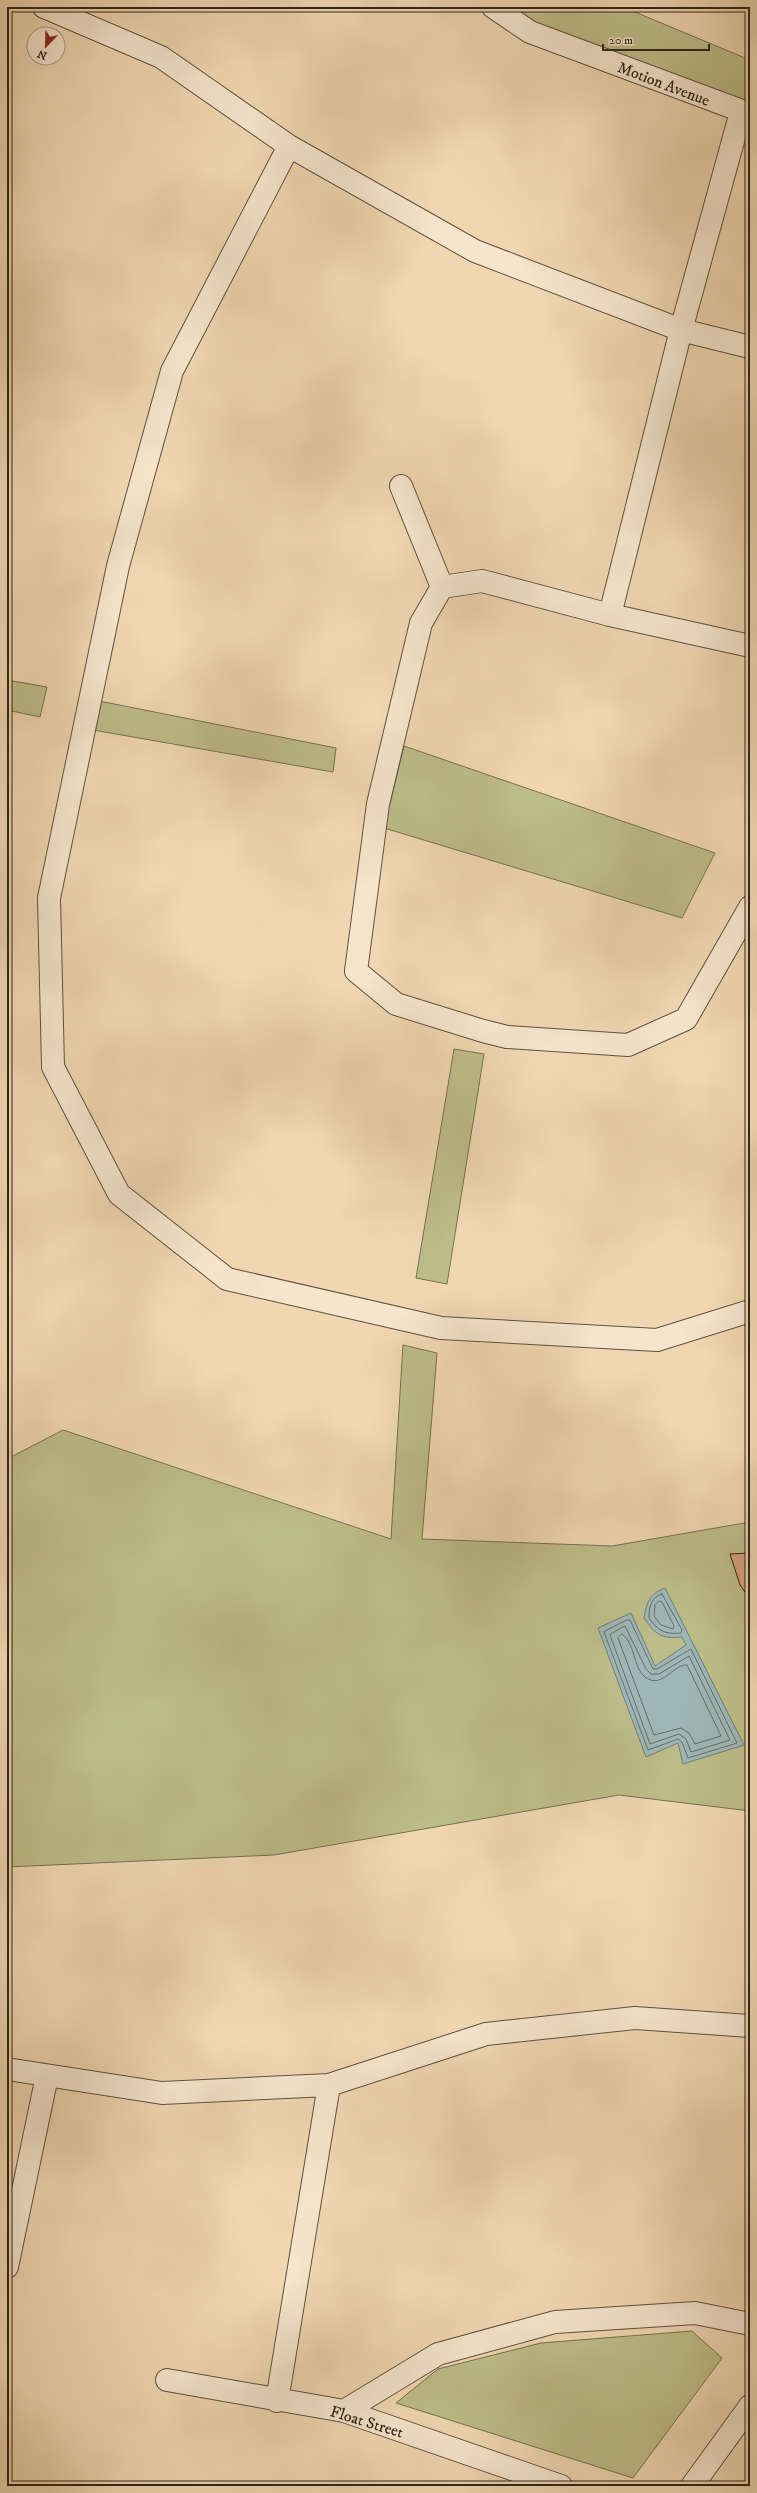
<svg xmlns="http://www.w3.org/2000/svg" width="757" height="2493" font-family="'IM FELL DW Pica',serif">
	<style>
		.green { fill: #bdbd89; stroke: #767052 }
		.water { fill: #9eb7b6; stroke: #717c78 }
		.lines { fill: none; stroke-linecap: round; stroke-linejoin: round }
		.shore { stroke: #666e68; stroke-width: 1 }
		.building { fill: #d7a07e; stroke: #2e241a }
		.street-casing { stroke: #5e5140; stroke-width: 24 }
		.street { stroke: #f5e5cd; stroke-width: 22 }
		.labels { text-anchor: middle; stroke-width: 3; stroke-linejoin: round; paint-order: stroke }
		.street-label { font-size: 16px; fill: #2e241a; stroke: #f5e5cd }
	</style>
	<rect width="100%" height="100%" fill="#f0d7b2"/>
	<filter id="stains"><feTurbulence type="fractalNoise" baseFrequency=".005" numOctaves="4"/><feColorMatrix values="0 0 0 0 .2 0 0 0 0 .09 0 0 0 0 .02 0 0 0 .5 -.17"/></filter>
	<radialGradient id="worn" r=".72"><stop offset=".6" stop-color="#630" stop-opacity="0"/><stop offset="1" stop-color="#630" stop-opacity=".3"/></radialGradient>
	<path class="green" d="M503,7H623L750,60V103L530,23Z
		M7,680L47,687L40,717L7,710Z
		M99,701L336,748L333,772L93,730Z
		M404,746L715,853L682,918L384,828Z
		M454,1049L484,1054L447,1284L416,1278Z
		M403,1345L437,1353L422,1539L612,1546L750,1522V1811L619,1795L274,1855L7,1867V1459L63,1430L391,1539Z
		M692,2331L722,2358L633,2478L396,2403L438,2369L541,2343Z"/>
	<path class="water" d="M665,1588L744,1745L683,1764L678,1743L646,1757L598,1628L631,1613L655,1666L686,1645L682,1637C661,1639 656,1635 644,1618C647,1602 649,1594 665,1588Z"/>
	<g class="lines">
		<path class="shore" d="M662,1594L682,1630L681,1633C665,1635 657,1630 649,1618C649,1607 651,1597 662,1594Z
			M659,1601L662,1602L674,1626L673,1629L661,1625L654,1616L655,1605Z
			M627,1620H630L653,1669H657L691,1649L737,1743L688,1758L682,1742L678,1739L648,1750L604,1632Z
			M625,1626L646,1669L651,1674H659L689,1656L730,1740L691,1752L686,1739L679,1734L650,1744L610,1635Z
			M622,1634C635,1642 633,1668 645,1677C662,1690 673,1664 687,1665L721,1736L695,1744L689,1733L681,1728L654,1735L618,1638Z"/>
	</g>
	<path class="building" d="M750,1553V1599L740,1585L730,1554Z"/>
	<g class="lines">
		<g class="street-casing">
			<path id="street" d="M44,7L161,57L289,146L475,251L681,330L750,347
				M493,7L530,32L750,114
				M289,146L172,371L118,566L49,898L53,1067L119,1194L227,1279L441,1328L657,1340L750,1311
				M401,486L442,587
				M610,615L681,330L741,112
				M750,646L610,615L482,581L442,587L421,623L378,804L356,971L396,1004L483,1031L507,1037L628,1045L686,1019L750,907
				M7,2069L162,2093L329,2085L486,2034L635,2018L750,2026
				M7,2267L47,2076
				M167,2380L344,2411L561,2486
				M277,2401L329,2085
				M344,2411L438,2354L555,2322L695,2313L750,2324
				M692,2486L750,2406"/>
		</g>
		<use href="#street" class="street"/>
	</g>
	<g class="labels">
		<g class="street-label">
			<text transform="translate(664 83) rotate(21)" y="6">Motion Avenue</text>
			<text transform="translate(367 2421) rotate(17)" y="6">Float Street</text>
		</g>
	</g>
	<rect width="757" height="2493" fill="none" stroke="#f0d7b2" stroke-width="24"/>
	<rect x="8" y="8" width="741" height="2477" fill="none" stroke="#2e241a" stroke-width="2"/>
	<rect x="12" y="12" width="733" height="2469" fill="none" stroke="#2e241a"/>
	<g transform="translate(46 46) rotate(203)"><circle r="19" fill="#f5e5cd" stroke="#a59885"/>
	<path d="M0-3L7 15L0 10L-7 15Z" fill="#8f2418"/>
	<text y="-6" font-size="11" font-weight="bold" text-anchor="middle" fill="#2e241a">N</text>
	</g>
	<path d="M603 44v6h106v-6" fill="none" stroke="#2e241a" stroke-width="2"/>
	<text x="609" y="44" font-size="12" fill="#2e241a" stroke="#f5e5cd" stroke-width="3" paint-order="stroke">20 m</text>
	<rect width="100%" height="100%" filter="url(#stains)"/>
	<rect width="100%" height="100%" fill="url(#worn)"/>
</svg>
